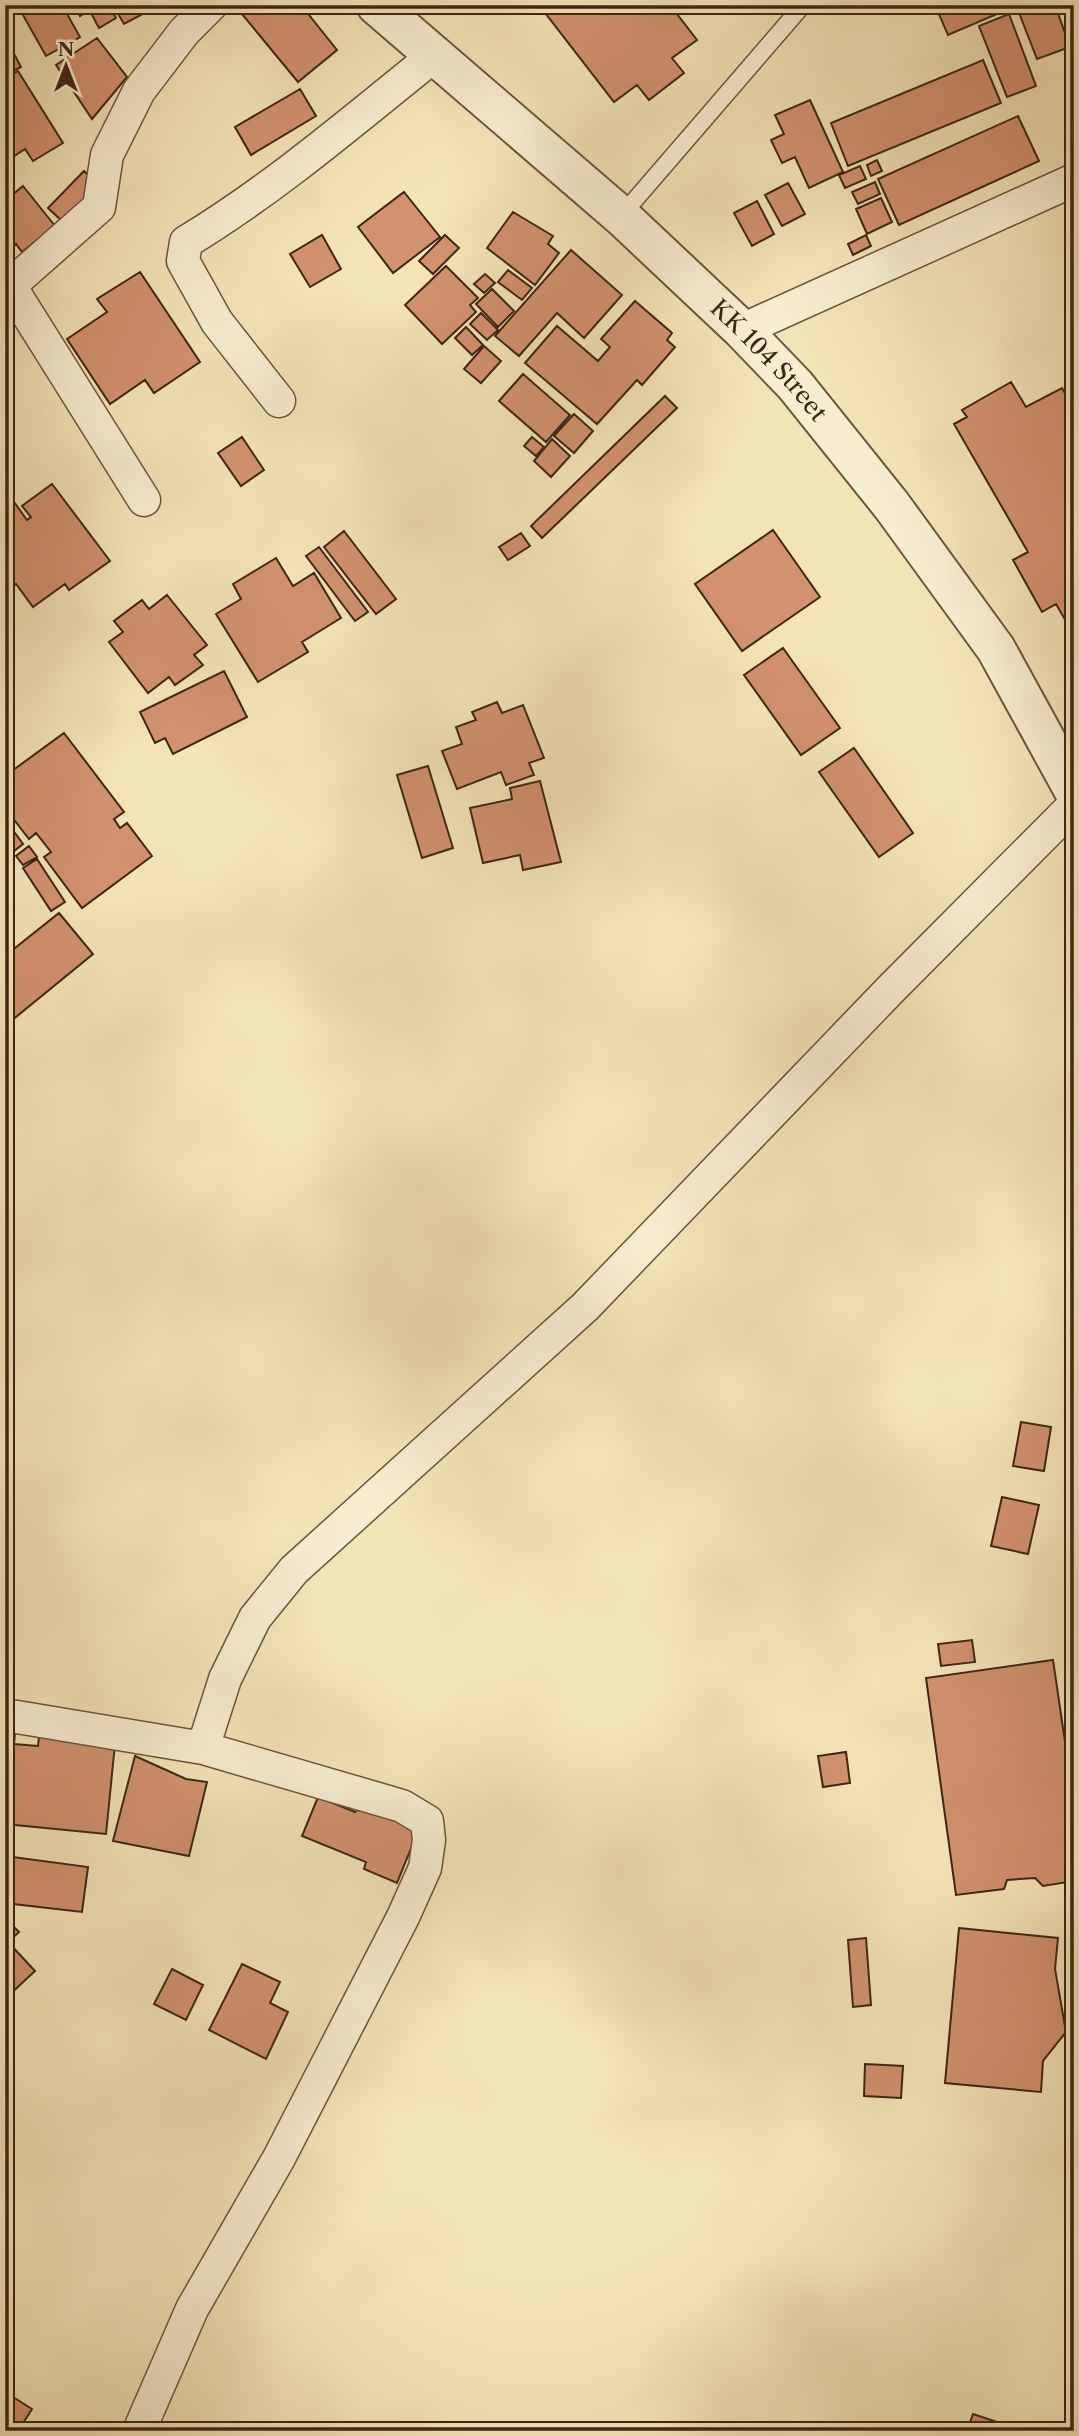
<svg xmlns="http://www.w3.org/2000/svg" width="1079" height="2436" font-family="'Libre Caslon Text',serif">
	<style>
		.building { fill: #d2916f; stroke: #3e2515; stroke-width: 2 }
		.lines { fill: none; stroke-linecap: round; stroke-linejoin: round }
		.service-casing { stroke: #6b553e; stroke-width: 19 }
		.minor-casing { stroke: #6b553e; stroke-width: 35 }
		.tertiary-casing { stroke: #6b553e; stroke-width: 42 }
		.service { stroke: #f7edd1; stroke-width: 16 }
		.minor { stroke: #f7edd1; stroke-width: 32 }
		.tertiary { stroke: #f7edd1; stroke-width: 38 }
		.labels { text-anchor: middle; stroke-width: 6; stroke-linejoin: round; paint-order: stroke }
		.street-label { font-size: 24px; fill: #3e2515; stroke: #f7edd1 }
	</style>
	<rect width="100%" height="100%" fill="#f3e4b8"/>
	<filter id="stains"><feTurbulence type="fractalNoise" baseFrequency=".00286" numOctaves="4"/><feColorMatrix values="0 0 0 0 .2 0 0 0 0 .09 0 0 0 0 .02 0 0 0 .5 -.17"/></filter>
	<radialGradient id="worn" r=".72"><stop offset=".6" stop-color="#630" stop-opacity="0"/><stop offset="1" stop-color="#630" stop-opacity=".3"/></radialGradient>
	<path class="building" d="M23,5H62L80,37L46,56L19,8Z
		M74,5H92L93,8L80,16Z
		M100,5H108L116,18L99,28L90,11Z
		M113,5H152L154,8L124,24Z
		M240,5H301L337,50L298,82L237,8Z
		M539,5H670L697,40L672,58L684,73L649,100L637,85L614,102Z
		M935,5H1001L1004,11L948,35Z
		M1016,5H1055L1070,47L1037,59Z
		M1009,14L1036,86L1007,97L979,26Z
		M97,38L127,77L92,119L56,65Z
		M12,50L21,67L5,75V53Z
		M983,60L1001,103L848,166L831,123Z
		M18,71L63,143L33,161L25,149L10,159L5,152L9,145L5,138V78Z
		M300,89L316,116L251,155L235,127Z
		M810,100L843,172L809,188L795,157L782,163L771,140L784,134L775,115Z
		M1018,116L1039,161L899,225L878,179Z
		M877,160L882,171L871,176L867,165Z
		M860,166L866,179L845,188L839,175Z
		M84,171L98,185L62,221L48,208Z
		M875,182L880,194L858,204L852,192Z
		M788,183L805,214L782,226L765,195Z
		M23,186L55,226L22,252L16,244L5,252V201Z
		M404,192L440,237L393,273L358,227Z
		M881,198L892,222L867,234L856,209Z
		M757,201L774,234L752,246L734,213Z
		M513,212L553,236L548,244L559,253L535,285L487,248Z
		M322,235L341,269L310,287L290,254Z
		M445,235L459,248L433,274L419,261Z
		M866,235L871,246L853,255L848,244Z
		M571,250L622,295L584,338L557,313L519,356L495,336Z
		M446,266L478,298L470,305L476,312L442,344L405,305Z
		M508,270L532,288L522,300L498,282Z
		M140,272L200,362L154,393L145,380L110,404L67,339L107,312L97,299Z
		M485,274L495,283L484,293L474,284Z
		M492,289L514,311L498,327L476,304Z
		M635,301L672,333L667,340L675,347L642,385L637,380L597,424L525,363L557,326L598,361L610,347L601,339Z
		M481,313L498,330L487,340L470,324Z
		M466,327L483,345L472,355L455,338Z
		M484,346L501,361L481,383L464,369Z
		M523,374L570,415L546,442L499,401Z
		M1011,382L1026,407L1062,388L1074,409V635L1056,604L1042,612L1013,560L1028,552L954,424L967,417L962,410Z
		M665,396L677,408L542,538L531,526Z
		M574,414L593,431L574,453L554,436Z
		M242,437L264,470L241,486L218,453Z
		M532,437L544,447L536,456L524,446Z
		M552,439L570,456L551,477L534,461Z
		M52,484L110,561L69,590L65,584L33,607L16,584L10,589L5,583V509L14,502L27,520L31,517L22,506Z
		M773,530L820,597L742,651L695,584Z
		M344,531L396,599L376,614L324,547Z
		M521,533L530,546L508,560L499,547Z
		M319,547L368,612L355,621L306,556Z
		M276,558L293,586L314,573L341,618L302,642L308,652L258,682L216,614L241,599L233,584Z
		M167,595L207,645L194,655L203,665L175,685L169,677L148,693L109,642L123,632L114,621L142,600L149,609Z
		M783,648L840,728L801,755L744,675Z
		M224,671L247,717L173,754L165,738L155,743L140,712Z
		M497,702L502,713L523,705L544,758L529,763L534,775L506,785L501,772L457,789L442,751L462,744L456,727L476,720L472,712Z
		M64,733L124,812L114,819L120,828L127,823L152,856L82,908L44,857L51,852L36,833L29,839L5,808V776Z
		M854,748L913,833L879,857L819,772Z
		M428,766L453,848L422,858L397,775Z
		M540,781L561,862L523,870L520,855L483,863L470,808L512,799L510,788Z
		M10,826L23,844L14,851L5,839V829Z
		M29,846L37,857L23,865L16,856Z
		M37,859L65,902L51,911L23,868Z
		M59,913L93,954L5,1026V956Z
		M1021,1422L1051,1427L1044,1471L1013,1466Z
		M1002,1497L1039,1505L1028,1554L991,1546Z
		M972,1640L975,1662L941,1666L938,1644Z
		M1053,1660L1074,1803V1881L1043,1886L1035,1878L1007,1880L1004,1889L956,1895L926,1678Z
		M5,1732L15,1733L14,1744L38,1746L39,1736L115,1744L106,1834L5,1824Z
		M846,1752L850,1783L823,1787L818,1756Z
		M135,1756L186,1779L207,1782L189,1856L113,1841Z
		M375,1787L427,1809L397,1883L364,1869L366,1862L302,1836L318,1797L355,1812Z
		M5,1856L88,1867L82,1912L5,1903Z
		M5,1918L19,1932L8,1942L35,1971L5,1999Z
		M959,1928L1058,1938L1055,1969L1066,2032L1043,2061L1041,2092L945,2083Z
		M866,1938L871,2005L853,2007L848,1940Z
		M242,1964L280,1982L270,2003L288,2012L266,2059L209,2030Z
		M172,1969L203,1985L186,2020L154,2004Z
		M865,2064L903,2066L901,2098L864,2096Z
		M5,2392L32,2409L18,2431H5Z
		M973,2414L1024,2431H967Z"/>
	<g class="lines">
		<g class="service-casing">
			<path id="service" d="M621,216L803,5"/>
		</g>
		<g class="minor-casing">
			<path id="minor" d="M10,286L144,500
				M5,290L99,207L107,155L139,91L184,32L211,5
				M742,330L1074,180
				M279,401L217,322L183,261L186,242C275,188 354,120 436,54
				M5,1715L203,1748L402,1806L427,1821L429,1840L425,1868L403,1917L279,2158L192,2309L139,2431
				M203,1748L225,1679L255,1618L294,1570L585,1307L890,990L1074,805"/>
		</g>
		<g class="tertiary-casing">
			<g id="tertiary">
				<path id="s1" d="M376,5L621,216L742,330L795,385L892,506L996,649L1074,791"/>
			</g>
		</g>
		<use href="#service" class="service"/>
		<use href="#minor" class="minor"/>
		<use href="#tertiary" class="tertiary"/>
	</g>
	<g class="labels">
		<g class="street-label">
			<text dy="8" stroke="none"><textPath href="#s1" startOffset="530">KK 104 Street</textPath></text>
		</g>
	</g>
	<rect width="1079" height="2436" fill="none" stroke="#f3e4b8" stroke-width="28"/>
	<rect x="7" y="7" width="1065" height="2422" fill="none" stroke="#3e2515" stroke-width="3.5"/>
	<rect x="14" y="14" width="1051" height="2408" fill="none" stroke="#3e2515" stroke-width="2"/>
	<g transform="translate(66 66)" stroke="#f7edd1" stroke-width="5" paint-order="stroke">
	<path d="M0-5L12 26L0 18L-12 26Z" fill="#3e2515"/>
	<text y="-10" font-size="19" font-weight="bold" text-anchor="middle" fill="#3e2515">N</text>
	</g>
	<rect width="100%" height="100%" filter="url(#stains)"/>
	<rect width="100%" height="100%" fill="url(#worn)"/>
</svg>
